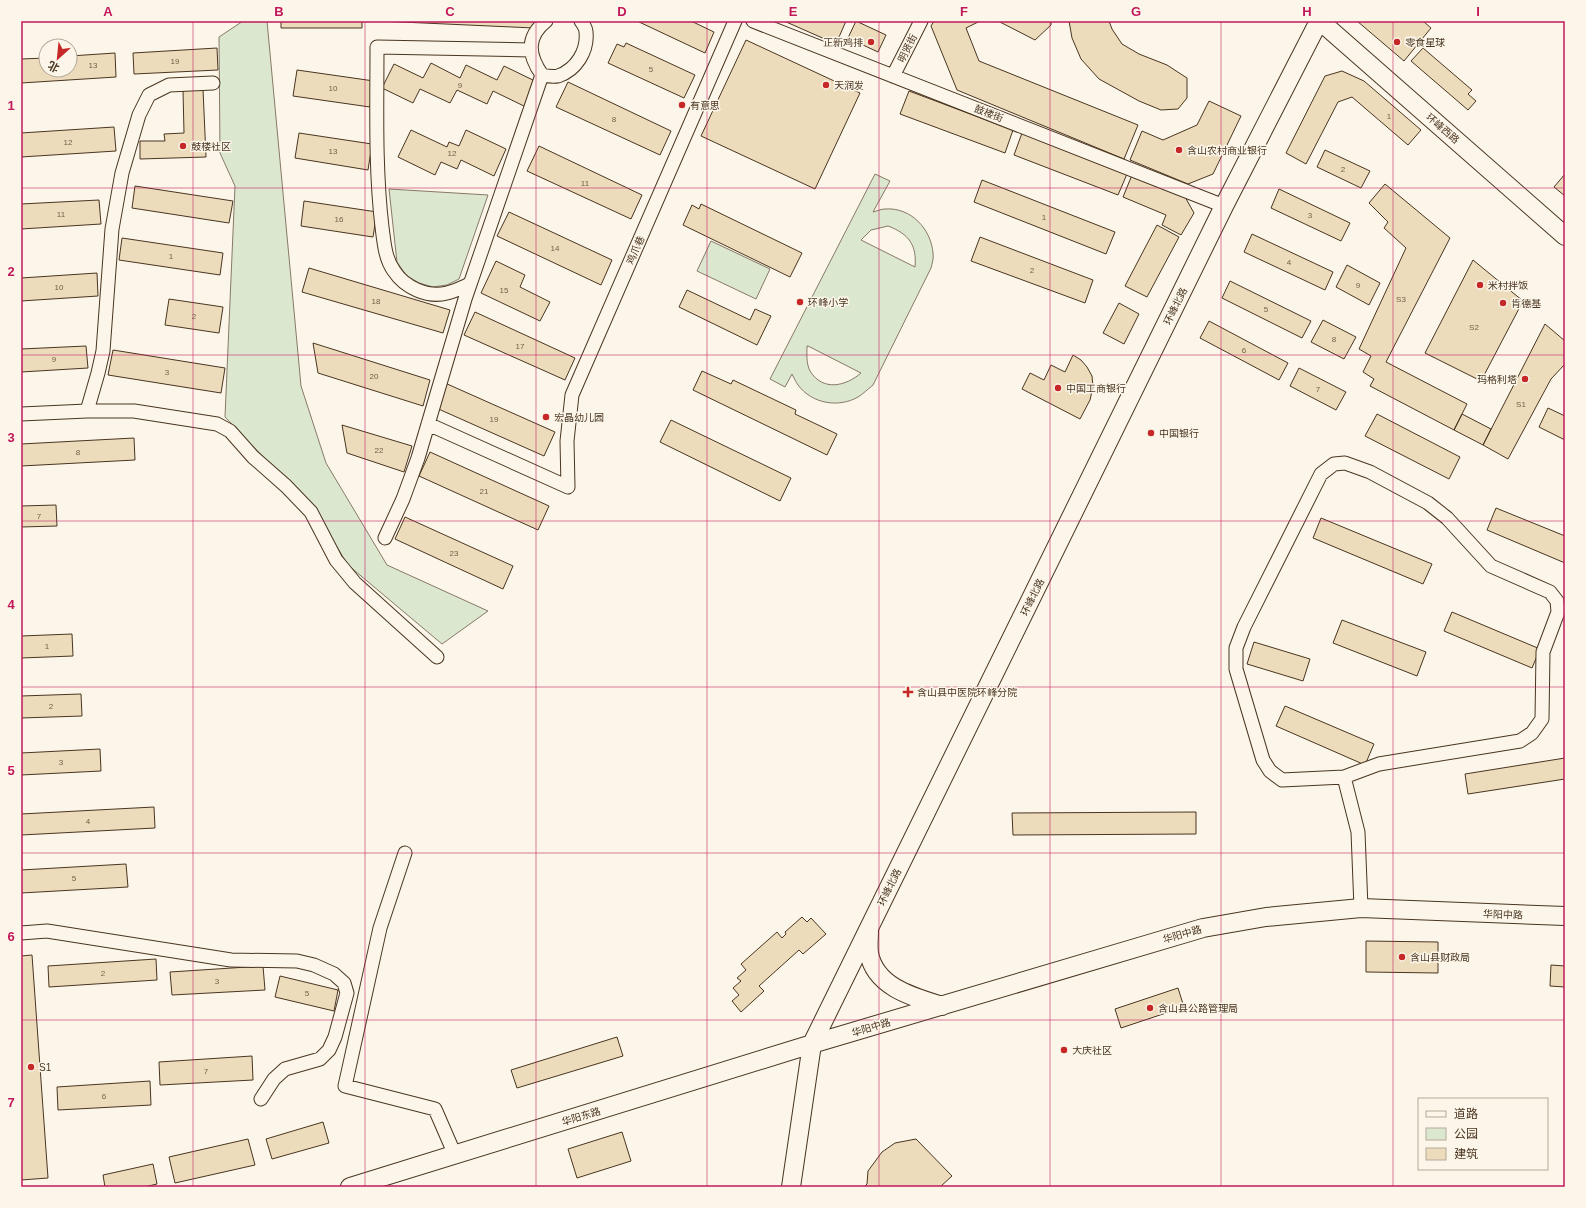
<svg xmlns="http://www.w3.org/2000/svg" width="1586" height="1208" font-family="Helvetica,'Noto Sans SC',sans-serif">
	<style>
		.green { fill: #dce7d0; stroke: #887966; fill-rule: evenodd }
		.building { fill: #ecdcbc; stroke: #4a3520 }
		.lines { fill: none; stroke-linecap: round; stroke-linejoin: round }
		.minor-casing { stroke: #4a3520; stroke-width: 15 }
		.secondary-casing { stroke: #4a3520; stroke-width: 20 }
		.minor { stroke: #fbf6e9; stroke-width: 13 }
		.secondary { stroke: #fbf6e9; stroke-width: 18 }
		.grid { fill: none; stroke: #c2185b; stroke-width: 1; stroke-opacity: 0.55 }
		.poi-dot { fill: #c62828; stroke: #fbf6e9; stroke-width: 1.5 }
		.labels { text-anchor: middle; stroke-width: 3; stroke-linejoin: round; paint-order: stroke }
		.number-label { font-size: 8px; fill: #725f47 }
		.poi-label { font-size: 10px; fill: #4a3520; stroke: #fbf6e9; text-anchor: start }
		.street-label { font-size: 10px; fill: #4a3520; stroke: #fbf6e9 }
		.neatline { fill: none; stroke: #c2185b; stroke-width: 1.5 }
		.grid-label { font-size: 13px; text-anchor: middle; font-weight: bold; fill: #c2185b }
	</style>
	<rect width="100%" height="100%" fill="#fbf6e9"/>
	<path class="green" d="M243,21H267L301,386L326,463L387,565L488,611L442,644L348,565L315,511L225,417L235,186L220,153L219,37Z
		M875,174L890,181L873,212C877,211 881,209 885,209C911,207 931,229 933,253C934,258 932,264 931,268L873,385C868,389 863,394 858,397C839,408 812,404 798,385C796,382 794,378 792,374L785,387L770,379ZM888,226C909,234 917,245 915,267L861,240L871,230ZM807,346H808L861,373C846,386 823,392 810,371C806,363 807,354 807,346Z
		M389,189L488,195L459,279L447,285L433,287L419,283L406,275L397,262Z
		M711,241L770,269L756,299L697,271Z"/>
	<path class="building" d="M281,21H362V28H281Z
		M379,21H535L534,28Z
		M637,21H691L714,32L705,53Z
		M784,21H846L836,44Z
		M856,21L886,35L878,52L848,38Z
		M934,21H980L966,28L979,61L1138,125L1124,159L957,90L931,26Z
		M998,21H1051V25L1035,40Z
		M1069,21H1109L1112,29L1122,44L1139,54L1167,65L1187,78V98L1178,109L1161,110L1139,101L1099,79L1081,59L1072,38Z
		M1357,21H1423L1431,28L1404,61Z
		M746,40L860,93L815,189L701,136Z
		M626,43L695,75L684,98L608,63L617,44L624,47Z
		M217,48L218,70L134,74L133,53Z
		M1423,48L1472,90L1468,94L1476,101L1468,110L1411,61Z
		M115,53L116,77L21,83V59L46,58V70H70V56Z
		M431,63L460,78L466,65L497,80L504,66L537,82L526,107L493,91L487,104L457,90L450,103L420,89L413,103L382,88L394,64L423,78Z
		M297,70L374,81L370,107L293,96Z
		M1342,71L1364,81L1421,130L1408,145L1352,97L1338,102L1306,164L1286,153L1325,76Z
		M568,82L671,131L660,155L556,107Z
		M203,89L206,157L140,159V141H165L164,134L184,133L183,90Z
		M909,91L1013,130L1005,153L900,114Z
		M1209,101L1241,116L1213,174L1188,184L1130,160L1142,131L1163,140L1197,125Z
		M114,127L116,151L21,157V133Z
		M411,130L447,147L449,142L459,146L466,130L506,149L494,176L461,160L457,169L441,162L435,175L398,157Z
		M299,133L372,144L368,170L295,158Z
		M1022,133L1127,174L1118,195L1014,155Z
		M539,146L642,195L631,219L527,171Z
		M1325,150L1370,171L1361,188L1317,167Z
		M1565,174V196L1554,187Z
		M1132,175L1184,195L1194,213L1181,235L1162,225L1166,215L1123,197Z
		M982,180L1115,232L1106,254L974,202Z
		M1385,184L1450,238L1386,362L1467,404L1454,430L1370,386L1374,379L1363,372L1371,356L1359,349L1406,248L1384,228L1388,222L1369,203Z
		M135,186L233,201L229,223L132,208Z
		M1279,189L1350,223L1341,241L1271,208Z
		M99,200L101,224L21,229V204Z
		M304,201L377,212L373,237L301,226Z
		M701,204L802,253L790,277L683,225L692,205L699,209Z
		M509,212L612,260L601,285L497,236Z
		M1157,225L1179,237L1147,297L1125,286Z
		M1252,234L1333,272L1325,290L1244,252Z
		M980,237L1093,280L1085,303L971,261Z
		M122,238L223,253L220,275L119,260Z
		M1473,260L1523,301L1481,381L1425,353Z
		M496,261L525,275L520,287L550,302L540,321L481,293Z
		M1347,265L1380,283L1369,305L1336,287Z
		M309,268L450,310L443,333L302,292Z
		M97,273L98,296L21,301V278Z
		M1230,281L1311,321L1302,338L1222,298Z
		M687,290L750,320L755,309L771,316L757,345L679,307Z
		M169,299L223,307L219,333L165,325Z
		M1119,303L1139,314L1124,344L1103,333Z
		M475,312L575,358L565,380L464,335Z
		M1323,320L1356,337L1344,359L1311,342Z
		M1209,321L1288,363L1279,380L1200,338Z
		M1545,324L1565,341V364L1551,379L1508,459L1483,445Z
		M313,343L430,380L423,406L318,373Z
		M86,346L88,368L21,372V349Z
		M113,350L225,368L221,393L108,375Z
		M1073,355L1081,360L1087,367L1092,376L1093,387L1090,400L1080,419L1022,389L1030,373L1044,380L1051,365L1065,372Z
		M1299,368L1346,392L1336,410L1290,386Z
		M702,371L731,384L733,380L796,410L795,414L837,434L827,455L693,390Z
		M445,383L555,432L544,456L434,407Z
		M1548,408L1565,416V440L1539,427Z
		M1377,414L1460,457L1449,479L1365,436Z
		M1462,414L1491,429L1483,445L1454,430Z
		M671,420L791,478L780,501L660,442Z
		M342,425L412,446L404,472L347,453Z
		M134,438L135,460L21,466V444Z
		M430,452L549,506L538,530L419,476Z
		M56,505L57,526L21,527V506Z
		M1496,508L1565,536V563L1487,530Z
		M405,517L513,566L503,589L395,539Z
		M1321,518L1432,564L1423,584L1313,538Z
		M1452,612L1540,649L1532,668L1444,631Z
		M1342,620L1426,652L1417,676L1333,643Z
		M72,634L73,656L21,658V636Z
		M1254,642L1310,659L1303,681L1247,664Z
		M81,694L82,716L21,718V696Z
		M1285,706L1374,744L1365,765L1276,726Z
		M100,749L101,771L21,775V753Z
		M1565,758V779L1468,794L1465,774Z
		M154,807L155,828L21,835V814Z
		M1196,812V834L1013,835L1012,813Z
		M126,864L128,887L21,893V870Z
		M802,917L807,922L811,918L826,934L803,954L799,950L759,986L764,991L741,1012L732,1001L739,995L733,988L741,981L737,978L746,970L741,964L777,932L782,938L786,934L785,932Z
		M1366,941L1438,942V973L1366,972Z
		M32,955L48,1178L21,1180V956Z
		M156,959L157,980L49,987L48,966Z
		M1551,965L1565,966V987L1550,986Z
		M263,966L265,990L172,995L170,972Z
		M280,976L338,990L334,1011L275,997Z
		M1178,988L1184,1007L1121,1028L1115,1009Z
		M617,1037L623,1056L517,1088L511,1070Z
		M252,1056L253,1080L160,1085L159,1062Z
		M150,1081L151,1105L58,1110L57,1087Z
		M323,1122L329,1143L272,1159L266,1139Z
		M622,1132L631,1161L577,1178L568,1149Z
		M248,1139L255,1165L175,1183L169,1157Z
		M916,1139L952,1176L940,1187H864L867,1184L868,1171L882,1152L895,1143Z
		M153,1164L157,1184L144,1187H105L103,1175Z"/>
	<g class="lines">
		<g class="minor-casing">
			<path id="minor" d="M546,21C526,37 528,55 542,75C547,76 553,77 558,76C576,70 588,51 586,32C586,28 583,24 581,21
				M753,21L1224,206
				M893,76L921,21
				M470,284C463,287 455,291 447,293C428,298 405,288 394,271C385,259 384,242 382,227C375,168 377,107 377,47L531,50
				M87,411L98,373L103,351L112,229L122,173L139,115L149,95L169,85L213,83
				M21,414L87,411H134L217,424L230,431L253,457L286,486L311,512L336,560L355,583L437,657
				M428,424L568,487L567,441L572,395L735,21
				M1345,463L1370,472L1428,503L1447,518L1491,566L1550,592L1557,601L1558,612L1543,652L1542,719L1532,733L1520,741L1379,764L1344,777L1282,780L1270,771L1263,760L1236,669V648L1244,627L1321,474L1334,464Z
				M385,538L403,499L418,458L465,299L542,75
				M1344,777L1358,832L1361,908
				M405,853L380,928L345,1086L435,1109L455,1155
				M21,933L47,931L231,960L297,961L314,965L334,974L344,983L347,993L335,1037L329,1050L320,1059L285,1069L274,1079L261,1099"/>
		</g>
		<g class="secondary-casing">
			<path id="secondary" d="M1320,21L1565,236
				M869,931C869,938 868,946 869,953C875,987 913,997 942,1006
				M350,1187L812,1044L1203,928L1266,917L1361,908L1565,916
				M791,1187L812,1044L1224,206L1319,21"/>
		</g>
		<use href="#minor" class="minor"/>
		<use href="#secondary" class="secondary"/>
	</g>
	<path class="grid" d="M193,21V1187M365,21V1187M536,21V1187M707,21V1187M879,21V1187M1050,21V1187M1221,21V1187M1393,21V1187M21,188H1565M21,355H1565M21,521H1565M21,687H1565M21,853H1565M21,1020H1565"/>
	<g class="poi-dot">
		<circle cx="871" cy="42" r="4"/>
		<circle cx="1397" cy="42" r="4"/>
		<circle cx="826" cy="85" r="4"/>
		<circle cx="682" cy="105" r="4"/>
		<circle cx="183" cy="146" r="4"/>
		<circle cx="1179" cy="150" r="4"/>
		<circle cx="1480" cy="285" r="4"/>
		<circle cx="800" cy="302" r="4"/>
		<circle cx="1503" cy="303" r="4"/>
		<circle cx="1525" cy="379" r="4"/>
		<circle cx="1058" cy="388" r="4"/>
		<circle cx="546" cy="417" r="4"/>
		<circle cx="1151" cy="433" r="4"/>
		<path d="M906 686h4v4h4v4h-4v4h-4v-4h-4v-4h4z"/>
		<circle cx="1402" cy="957" r="4"/>
		<circle cx="1150" cy="1008" r="4"/>
		<circle cx="1064" cy="1050" r="4"/>
		<circle cx="31" cy="1067" r="4"/>
	</g>
	<g class="labels">
		<g class="number-label">
			<text x="175" y="64">19</text>
			<text x="93" y="68">13</text>
			<text x="651" y="72">5</text>
			<text x="460" y="88">9</text>
			<text x="333" y="91">10</text>
			<text x="1389" y="119">1</text>
			<text x="614" y="122">8</text>
			<text x="68" y="145">12</text>
			<text x="333" y="154">13</text>
			<text x="452" y="156">12</text>
			<text x="1343" y="172">2</text>
			<text x="585" y="186">11</text>
			<text x="61" y="217">11</text>
			<text x="1310" y="218">3</text>
			<text x="1044" y="220">1</text>
			<text x="339" y="222">16</text>
			<text x="555" y="251">14</text>
			<text x="171" y="259">1</text>
			<text x="1289" y="265">4</text>
			<text x="1032" y="273">2</text>
			<text x="1358" y="288">9</text>
			<text x="59" y="290">10</text>
			<text x="504" y="293">15</text>
			<text x="1401" y="302">S3</text>
			<text x="376" y="304">18</text>
			<text x="1266" y="312">5</text>
			<text x="194" y="319">2</text>
			<text x="1474" y="330">S2</text>
			<text x="1334" y="342">8</text>
			<text x="520" y="349">17</text>
			<text x="1244" y="353">6</text>
			<text x="54" y="362">9</text>
			<text x="167" y="375">3</text>
			<text x="374" y="379">20</text>
			<text x="1318" y="392">7</text>
			<text x="1521" y="407">S1</text>
			<text x="494" y="422">19</text>
			<text x="379" y="453">22</text>
			<text x="78" y="455">8</text>
			<text x="484" y="494">21</text>
			<text x="39" y="519">7</text>
			<text x="454" y="556">23</text>
			<text x="47" y="649">1</text>
			<text x="51" y="709">2</text>
			<text x="61" y="765">3</text>
			<text x="88" y="824">4</text>
			<text x="74" y="881">5</text>
			<text x="103" y="976">2</text>
			<text x="217" y="984">3</text>
			<text x="307" y="996">5</text>
			<text x="206" y="1074">7</text>
			<text x="104" y="1099">6</text>
		</g>
		<g class="poi-label">
			<text x="863" y="46" text-anchor="end">正新鸡排</text>
			<text x="1405" y="46">零食星球</text>
			<text x="834" y="89">天润发</text>
			<text x="690" y="109">有意思</text>
			<text x="191" y="150">鼓楼社区</text>
			<text x="1187" y="154">含山农村商业银行</text>
			<text x="1488" y="289">米村拌饭</text>
			<text x="808" y="306">环峰小学</text>
			<text x="1511" y="307">肯德基</text>
			<text x="1517" y="383" text-anchor="end">玛格利塔</text>
			<text x="1066" y="392">中国工商银行</text>
			<text x="554" y="421">宏晶幼儿园</text>
			<text x="1159" y="437">中国银行</text>
			<text x="917" y="696">含山县中医院环峰分院</text>
			<text x="1410" y="961">含山县财政局</text>
			<text x="1158" y="1012">含山县公路管理局</text>
			<text x="1072" y="1054">大庆社区</text>
			<text x="39" y="1071">S1</text>
		</g>
		<g class="street-label">
			<text transform="translate(907 48) rotate(-63)" y="4">明贤街</text>
			<text transform="translate(989 113) rotate(21)" y="4">鼓楼街</text>
			<text transform="translate(1443 128) rotate(41)" y="4">环峰西路</text>
			<text transform="translate(635 250) rotate(-66)" y="4">鸡爪巷</text>
			<text transform="translate(1175 306) rotate(-64)" y="4">环峰北路</text>
			<text transform="translate(1032 597) rotate(-64)" y="4">环峰北路</text>
			<text transform="translate(889 887) rotate(-64)" y="4">环峰北路</text>
			<text transform="translate(1503 914) rotate(2)" y="4">华阳中路</text>
			<text transform="translate(1182 934) rotate(-16)" y="4">华阳中路</text>
			<text transform="translate(871 1027) rotate(-17)" y="4">华阳中路</text>
			<text transform="translate(581 1116) rotate(-17)" y="4">华阳东路</text>
		</g>
	</g>
	<rect width="1586" height="1208" fill="none" stroke="#fbf6e9" stroke-width="44"/>
	<rect x="1418" y="1098" width="130" height="72" fill="#fbf6e9" stroke="#b4a999"/>
	<rect x="1426" y="1111" width="20" height="6" fill="#fbf6e9" stroke="#b4a999"/>
	<text x="1454" y="1118" font-size="12" fill="#4a3520">道路</text>
	<rect x="1426" y="1128" width="20" height="12" fill="#dce7d0" stroke="#b4a999"/>
	<text x="1454" y="1138" font-size="12" fill="#4a3520">公园</text>
	<rect x="1426" y="1148" width="20" height="12" fill="#ecdcbc" stroke="#b4a999"/>
	<text x="1454" y="1158" font-size="12" fill="#4a3520">建筑</text>
	<g transform="translate(58 58) rotate(207)"><circle r="19" fill="#fbf6e9" stroke="#b4a999"/>
	<path d="M0-3L7 15L0 10L-7 15Z" fill="#c62828"/>
	<text y="-6" font-size="11" font-weight="bold" text-anchor="middle" fill="#4a3520">北</text>
	</g>
	<rect x="22" y="22" width="1542" height="1164" class="neatline"/>
	<g class="grid-label">
		<text x="108" y="16">A</text>
		<text x="279" y="16">B</text>
		<text x="450" y="16">C</text>
		<text x="622" y="16">D</text>
		<text x="793" y="16">E</text>
		<text x="964" y="16">F</text>
		<text x="1136" y="16">G</text>
		<text x="1307" y="16">H</text>
		<text x="1478" y="16">I</text>
		<text x="11" y="110">1</text>
		<text x="11" y="276">2</text>
		<text x="11" y="442">3</text>
		<text x="11" y="609">4</text>
		<text x="11" y="775">5</text>
		<text x="11" y="941">6</text>
		<text x="11" y="1107">7</text>
	</g>
</svg>
